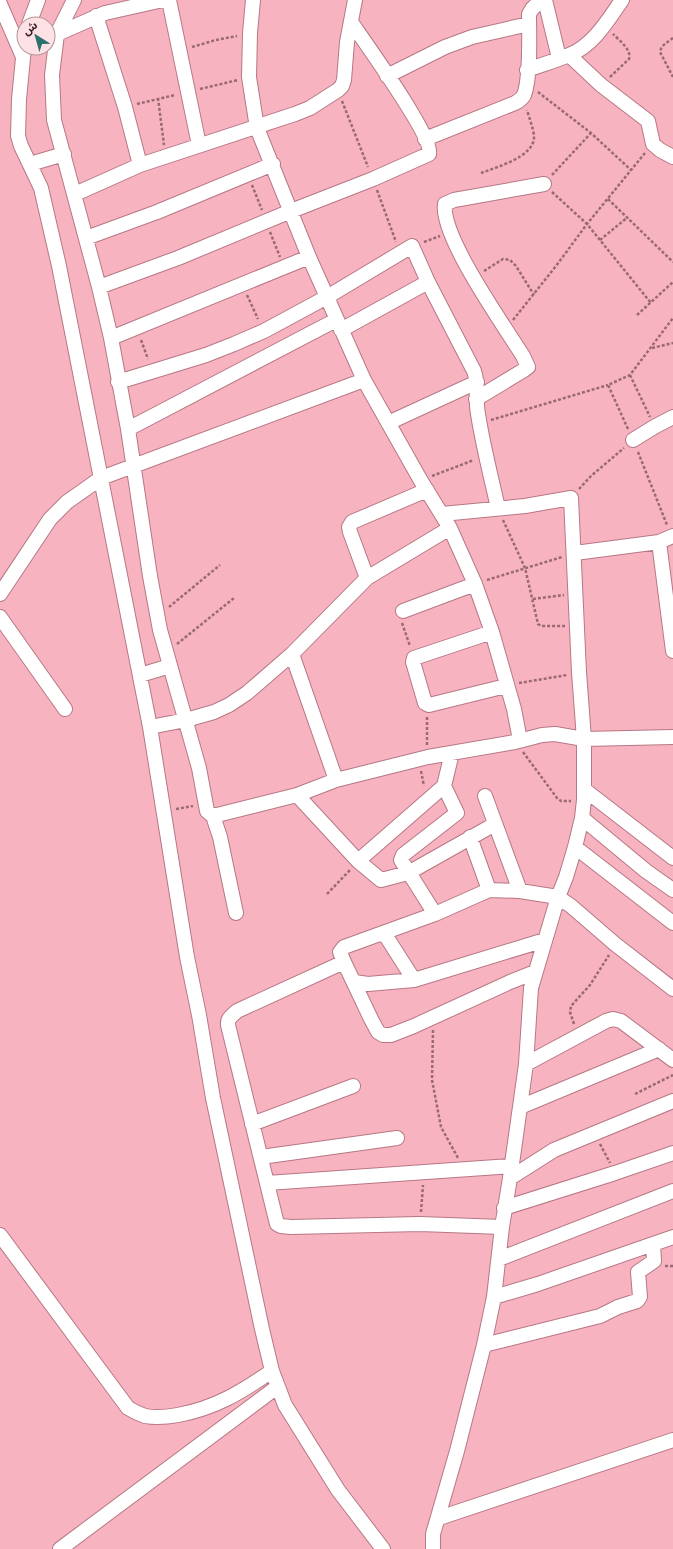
<svg xmlns="http://www.w3.org/2000/svg" width="673" height="1549" font-family="'Open Sans','Noto Sans Arabic',sans-serif">
	<style>
		.lines { fill: none; stroke-linecap: round; stroke-linejoin: round }
		.street-casing { stroke: #b77784; stroke-width: 16 }
		.path { stroke: #996a73; stroke-width: 2.5; stroke-dasharray: 3 2; stroke-linecap: butt }
		.street { stroke: #fff; stroke-width: 14 }
	</style>
	<rect width="100%" height="100%" fill="#f8b3c0"/>
	<g class="lines">
		<g class="street-casing">
			<path id="street" d="M74,0L57,34L52,75L54,120L99,287L111,338L128,429L150,576L160,630L199,768L207,811L213,816L220,837L236,913
				M169,0L199,145
				M253,0L250,33L249,77L257,128L309,257L364,380L421,481L450,528L475,584L492,632L514,709L520,740
				M545,0L559,58
				M0,4L23,57
				M96,16L125,107L140,165
				M29,24L38,0
				M57,34L105,13L163,0
				M24,48L19,99L18,136L21,146L41,188L59,266L150,727L187,957L199,1015L213,1098L262,1329L272,1371L285,1405L338,1490L383,1549
				M569,55L601,85L648,121L653,144L660,150L673,157
				M527,70C541,65 555,61 569,55C593,46 608,20 622,0
				M387,76L445,47L472,37L529,24
				M425,139L515,103C519,101 522,99 524,95C531,77 529,34 529,14L532,9L541,0
				M30,164L64,154
				M75,194L140,165L295,114L310,108L338,90L342,86L344,80L347,42L355,0
				M86,238L157,212L273,164
				M99,287L178,258L291,211L373,179L429,154C434,138 364,41 351,22
				M341,330L428,282
				M111,338L309,257
				M118,382L206,355L234,344L264,331L327,297L412,246L428,282L474,371C479,385 475,399 478,414C483,446 491,477 498,508
				M476,399L524,370L528,367L523,356C505,327 440,236 445,204L454,200L544,184
				M388,423L477,382
				M128,429L336,320
				M633,440L654,427L673,417
				M442,514L525,506L571,498L579,672L584,739V800L582,818L575,847L566,877L558,897L531,988L526,1064L510,1178L502,1227L494,1297L484,1345L600,1316L618,1307L637,1301L640,1297L638,1272L654,1261L653,1244
				M659,542L673,651
				M575,553L659,542L673,536
				M367,578L350,532L349,527L352,522L427,490
				M0,594L50,519L67,502L101,478L364,380
				M403,611L475,584
				M0,617L65,709
				M492,632L414,658L413,662L425,703L429,705L506,686
				M292,654L336,780
				M140,675L170,666
				M150,727L186,720L214,712L229,705L247,693L292,654L367,578L450,528
				M585,790L673,858
				M297,795L358,861L381,880L408,873L495,824
				M485,796L520,891
				M213,816L297,795L336,780L428,757L515,742L542,735L555,734L584,739L673,737
				M582,818L646,871L673,890
				M470,837L489,890
				M575,847L673,923
				M358,861L444,786L452,753
				M435,914L401,860L403,855L457,813L444,786
				M384,933L414,980L545,940
				M344,962L371,1019L378,1032L383,1035H391L414,1026L510,982L535,972
				M354,982L368,984L414,980
				M526,1064L606,1021L613,1019L621,1021L673,1060
				M520,1107L659,1049
				M252,1124L353,1086
				M261,1157L397,1138
				M510,1178L554,1150L673,1101
				M267,1183L512,1166
				M504,1208L615,1173L673,1153
				M502,1227L420,1224L291,1227L281,1226L277,1224L228,1025C227,1018 232,1016 237,1011L344,962L340,952L344,947L435,914L489,890L520,891L558,897L571,906L615,944L673,989
				M0,1235L128,1408C133,1411 139,1414 145,1416C156,1418 167,1417 178,1415C216,1408 241,1392 272,1371
				M499,1259L673,1191
				M494,1297L538,1284L673,1237
				M439,1518L673,1440
				M60,1549L277,1387
				M433,1549V1534L457,1451L484,1345"/>
		</g>
		<path class="path" d="M673,38C668,42 661,45 660,52L673,77
			M192,47L216,40L237,36
			M610,77L629,59C632,50 619,40 613,34
			M200,89L238,80
			M538,92L591,133L631,170
			M158,98L164,145
			M342,101L368,167
			M137,104L175,95
			M481,173C497,167 533,157 534,138C534,129 529,118 527,110
			M552,175L591,133
			M252,185L262,210
			M377,190L396,242
			M552,192L587,224L651,303
			M608,199L673,262
			M270,232L280,257
			M600,240L628,217
			M424,242L440,236
			M484,271L503,259L510,260L516,266L534,295
			M247,295L258,319
			M637,315L673,282
			M513,320L556,266L587,224L645,153
			M141,340L148,359
			M652,348L673,343
			M630,375L650,417
			M491,420L608,385
			M628,429L608,385L630,375L673,318
			M638,452L667,525
			M432,476L474,460
			M579,489L591,476L624,448
			M503,520L525,568L538,624L541,626H565
			M487,580L562,557
			M533,599L564,595
			M169,607L220,565
			M402,623L410,646
			M177,644L234,598
			M519,683L567,675
			M427,717V745
			M523,752L557,798L561,801H571
			M421,771L424,786
			M176,809L193,806
			M327,894L350,870
			M574,1024L570,1012L571,1006L590,985L609,955
			M433,1030L432,1080L441,1127L458,1158
			M635,1094L673,1075
			M600,1144L610,1163
			M421,1212L423,1185
			M665,1266H673"/>
		<use href="#street" class="street"/>
	</g>
	<g transform="translate(36 36) rotate(323)"><circle r="19" fill="#fee1e5" stroke="#b09498"/>
	<path d="M0-3L7 15L0 10L-7 15Z" fill="#29716b"/>
	<text y="-6" font-size="11" font-weight="bold" text-anchor="middle" fill="#3a2025">ش</text>
	</g>
</svg>
